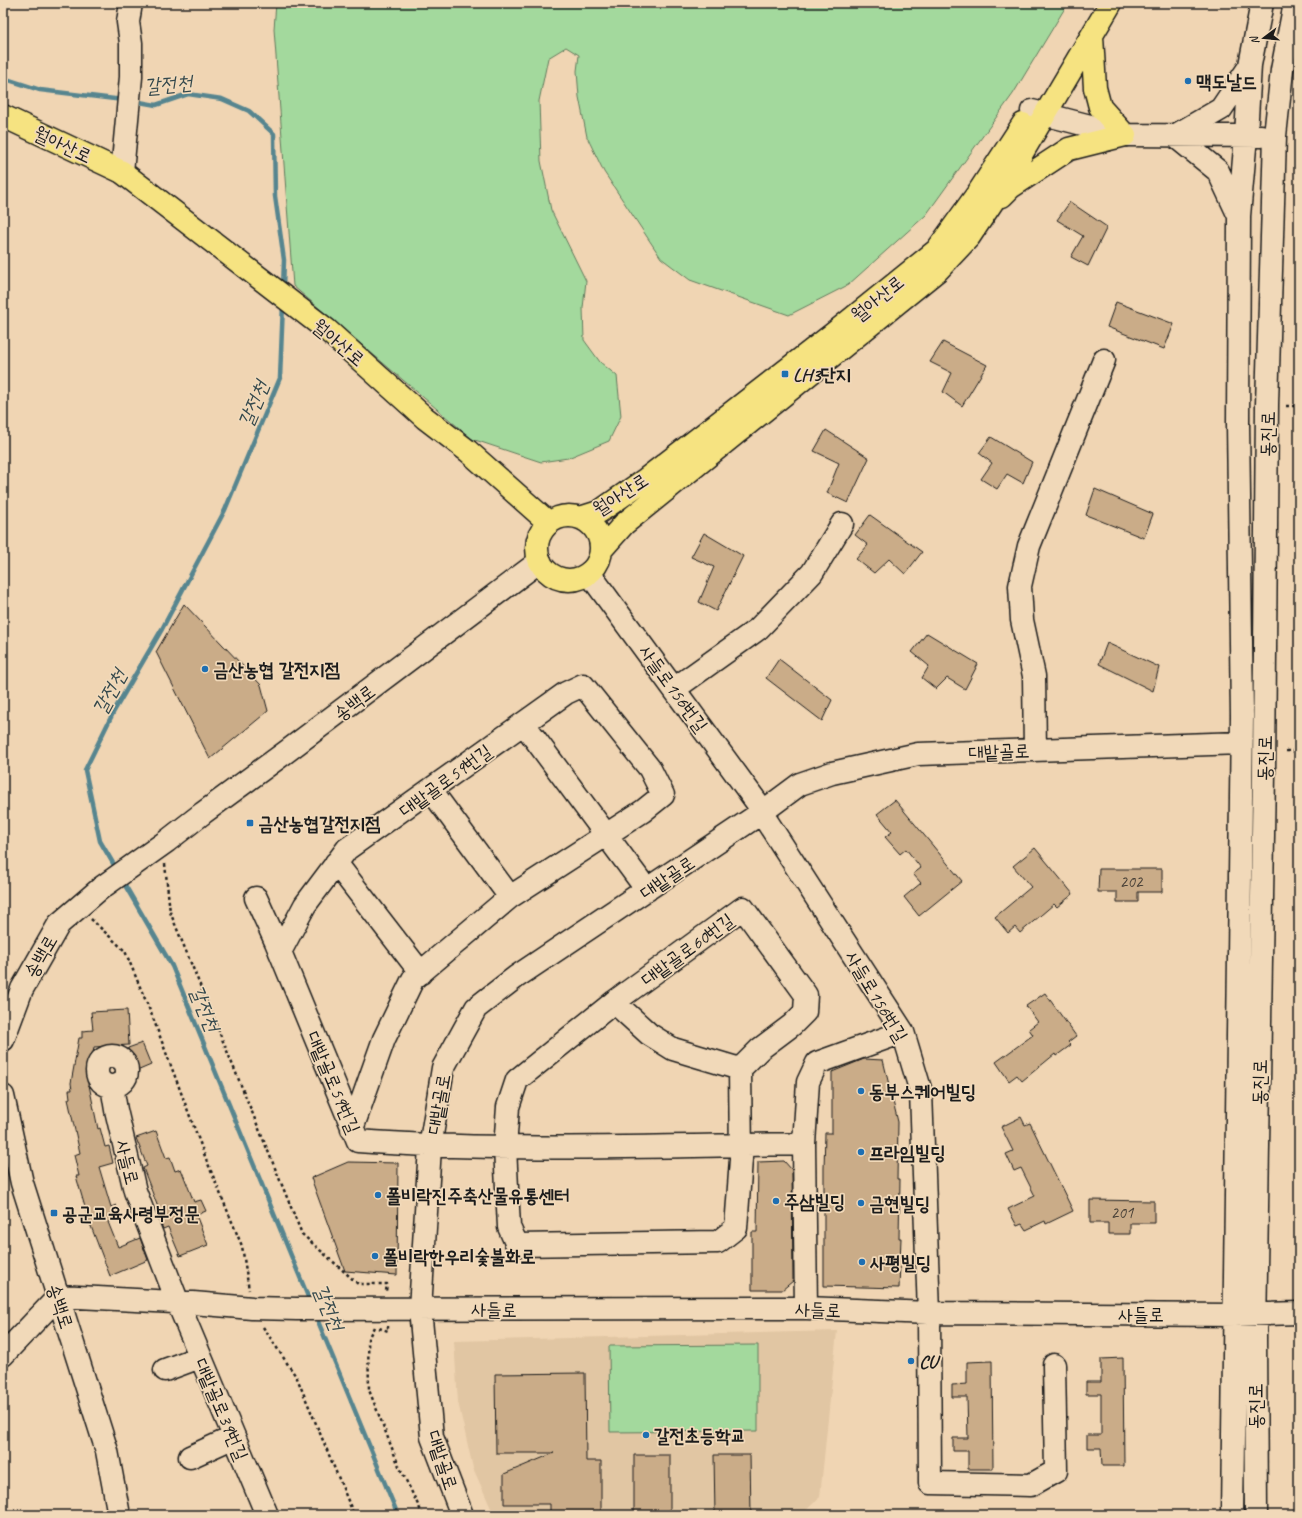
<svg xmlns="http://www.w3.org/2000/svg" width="1302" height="1518" font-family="Caveat,'Poor Story',sans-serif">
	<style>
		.built { fill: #e1c6a3 }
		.green { fill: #a3d99d; stroke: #607a5c }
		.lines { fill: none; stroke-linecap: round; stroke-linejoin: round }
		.stream { stroke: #56858f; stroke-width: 4.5 }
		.building { fill: #caac88; stroke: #1c1c1c }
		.minor-casing { stroke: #1c1c1c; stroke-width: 25 }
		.major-casing { stroke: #1c1c1c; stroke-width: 25 }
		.path { stroke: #1c1c1c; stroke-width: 2.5; stroke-dasharray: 3 3; stroke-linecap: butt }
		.minor { stroke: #f1d9b9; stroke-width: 22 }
		.major { stroke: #f6e381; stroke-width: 22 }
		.poi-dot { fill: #1f6fb2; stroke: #f1d9b9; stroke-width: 1.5 }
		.labels { text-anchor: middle; stroke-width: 3.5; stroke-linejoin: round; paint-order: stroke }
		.number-label { font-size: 17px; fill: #484037 }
		.poi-label { font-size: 19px; font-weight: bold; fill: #1c1c1c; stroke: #f1d9b9; text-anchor: start }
		.street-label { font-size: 19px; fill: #1c1c1c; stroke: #f1d9b9 }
		.water-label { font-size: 20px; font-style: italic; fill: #34484c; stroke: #f1d9b9 }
	</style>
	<rect width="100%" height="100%" fill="#f0d5b3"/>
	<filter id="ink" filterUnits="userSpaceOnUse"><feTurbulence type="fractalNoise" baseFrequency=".025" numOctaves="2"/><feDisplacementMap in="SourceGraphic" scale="8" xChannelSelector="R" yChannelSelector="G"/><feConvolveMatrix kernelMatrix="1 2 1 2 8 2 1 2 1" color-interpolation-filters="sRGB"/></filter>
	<g filter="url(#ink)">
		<path class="built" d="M837,1331L820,1497L801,1515H494L473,1468L458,1402L454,1341Z"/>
		<path class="green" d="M276,3H1068L1013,94L926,215L848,285L789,315L690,280L661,258L604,172L587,137L579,97L577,71L579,55L566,47L548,58L539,101L541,161L551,210L586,281L583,308L584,340L600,362L617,376L621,416L609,441L568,458L541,462L472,439L293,286L274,29Z
			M758,1345V1431L610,1432L609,1346Z"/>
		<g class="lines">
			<path class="stream" d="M3,78L40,90L123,100
				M134,101L156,105L188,94L222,99L249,111L274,134L275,196L284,260L283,288
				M117,870L100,841L85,770L114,711L162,629L225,510L280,378L283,304
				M122,880L172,966L311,1304
				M315,1314L398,1515"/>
		</g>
		<path class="building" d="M1070,202L1107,227L1088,266L1071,257L1083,236L1057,220Z
			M1116,302L1174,324L1164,349L1107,327Z
			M943,342L987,365L962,406L943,392L952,373L930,362Z
			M826,430L869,458L848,503L827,493L839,463L814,451Z
			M991,437L1032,462L1023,483L1007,474L997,489L981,479L992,463L979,453Z
			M1095,489L1153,514L1144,538L1086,515Z
			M870,515L922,552L905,574L889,559L874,573L856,559L868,545L855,535Z
			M704,533L743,556L716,611L699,602L714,567L691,557Z
			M184,604L261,685L268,711L210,759L156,652Z
			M927,633L978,664L965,689L947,678L936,689L922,678L929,666L912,652Z
			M1107,643L1159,667L1153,691L1099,664Z
			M779,659L832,700L822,721L766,678Z
			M895,800L962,881L919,916L904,897L921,883L913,874L921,868L906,849L900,854L885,837L892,832L877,814Z
			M1035,848L1073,894L1057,907L1054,904L1020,933L1015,927L1008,933L995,917L1031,887L1013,866Z
			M1099,869H1162V892H1138V902H1117V892H1098Z
			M1045,993L1076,1036L1068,1042L1071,1045L1056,1056L1055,1054L1022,1081L1017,1075L1009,1081L996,1062L1033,1035L1029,1029L1038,1022L1026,1006Z
			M127,1010L129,1045L94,1047L88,1085H89L98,1129L100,1128L105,1147L109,1146L113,1163L99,1167L111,1207L116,1205L120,1217L108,1222L118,1247L140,1238L148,1260L110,1276L89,1221L76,1176H79L74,1155L80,1153L68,1099L70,1098L69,1090H72L71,1083L79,1038H82V1031L93,1030L91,1012Z
			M142,1043L151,1065L137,1071L128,1048Z
			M864,1059L883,1060L898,1122L897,1179H900L899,1238H901L899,1288L824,1286V1168L825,1133H832V1072Z
			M1021,1117L1025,1125L1030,1123L1073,1211L1046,1224L1045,1221L1026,1230L1022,1224L1017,1226L1008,1209L1035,1196L1021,1168L1014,1171L1006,1154L1013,1151L1001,1127Z
			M156,1131L166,1158L170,1157L175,1171L181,1169L194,1202L201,1200L206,1211L196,1215L208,1245L180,1256L168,1227L163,1229L156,1212L159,1210L143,1168L147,1166L136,1138Z
			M784,1161L792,1170L793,1281L782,1290H752V1232H757L758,1162Z
			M348,1162L398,1163L397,1275L345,1271L311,1178Z
			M1090,1200L1154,1201V1223H1130V1234H1108V1223H1090Z
			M1123,1358L1124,1466H1102L1101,1448H1087V1435H1101V1394H1086V1382H1101V1359Z
			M992,1361L993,1469H968V1451H953V1438H968L967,1397H952V1385L967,1384V1362Z
			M585,1373L586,1461H601V1515H550V1504H504V1474L554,1453H496L495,1374Z
			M634,1455H670V1515H634Z
			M714,1455H750L751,1515H715Z"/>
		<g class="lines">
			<g class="minor-casing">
				<path id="minor" d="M1032,111L1125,135L1261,136
					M1176,135L1221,109L1250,66
					M1175,136L1218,171L1239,216
					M122,172L131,77V43L128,22L131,3
					M589,573L758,804
					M674,689L758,629L812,573L842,524
					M524,724L647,890
					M1035,750L1034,676L1022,620L1020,586L1029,546L1104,360
					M431,790L510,897
					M769,807L800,784L832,773L918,754L1241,743
					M766,820L903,1032L921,1092L929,1313L930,1483L1031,1485L1056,1471L1054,1365
					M336,863L421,973
					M256,898L276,942L358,1141C506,1152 656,1146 804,1144
					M743,908L806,995L805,1012L792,1025L760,1049L740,1069L741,1159L736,1228L718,1242L517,1245L509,1227L505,1148L508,1107L517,1080L614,1002Z
					M280,952L305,905L347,849L566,693L583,685L650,769L663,795L643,811L510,897L413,979L384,1039L352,1129
					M614,1002L649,1034L673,1049L740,1069
					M3,1040L22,989L59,924L101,888L167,841L203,813L286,752L540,561
					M97 1071a15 15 0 1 1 30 0a15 15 0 1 1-30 0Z
					M112,1086L116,1110L135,1191L178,1303L267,1515
					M3,1096L22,1183L107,1451L119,1515
					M59,1296L193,1303L252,1308L297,1309L806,1308L929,1313L1235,1315L1299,1313
					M806,1308L804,1144L808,1082L817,1063L903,1032
					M3,1355L59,1296
					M165,1370L200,1357
					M190,1457L234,1437
					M462,1515L432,1437L420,1309L430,1147L443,1068L476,1008L516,977L755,817
					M1232,1515L1242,716L1238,423L1239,216L1246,136L1250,65L1262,3
					M1256,1515L1255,1332L1264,773L1267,405L1275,136L1282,70L1295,3"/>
			</g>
			<g class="major-casing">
				<path id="major" d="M3,116L122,172L327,330L425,418L468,451L549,523
					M1002,196L1011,187L1069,149L1125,135L1100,107L1095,88L1092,36
					M537 548a32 32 0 1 1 64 0a32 32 0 1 1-64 0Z
					M580,518L599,512L646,479L833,334L937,250L978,193L1023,124
					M601,550L624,524L938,270L969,237L999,192L1111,3"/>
			</g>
			<path class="path" d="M1298,132H1299
				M1286,406H1299
				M1286,751H1299
				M165,864L170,912L302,1234L358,1284H387L386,1291
				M91,919L125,951L153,1018L206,1159L242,1246L249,1290
				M263,1327L297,1378L354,1515
				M374,1327L368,1339L369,1390L399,1466L423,1515
				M379,1328L388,1331V1326"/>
			<use href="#minor" class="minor"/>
			<use href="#major" class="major"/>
		</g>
	</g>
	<g class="poi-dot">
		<circle cx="1188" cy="81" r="4"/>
		<rect x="781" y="370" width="8" height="8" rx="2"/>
		<circle cx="205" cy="669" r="4"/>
		<rect x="246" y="819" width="8" height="8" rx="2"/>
		<circle cx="861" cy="1091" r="4"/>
		<circle cx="861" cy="1152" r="4"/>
		<circle cx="378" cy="1195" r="4"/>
		<circle cx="776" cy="1201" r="4"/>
		<circle cx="861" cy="1203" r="4"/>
		<rect x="50" y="1209" width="8" height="8" rx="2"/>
		<circle cx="375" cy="1256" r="4"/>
		<circle cx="862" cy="1262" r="4"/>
		<circle cx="911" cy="1361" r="4"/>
		<circle cx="646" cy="1435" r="4"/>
	</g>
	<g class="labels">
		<g class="number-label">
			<text x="1131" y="887">202</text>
			<text x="1122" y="1218">201</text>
		</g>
		<g class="poi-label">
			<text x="1196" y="88">맥도날드</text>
			<text x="793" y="381">LH3단지</text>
			<text x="213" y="676">금산농협 갈전지점</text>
			<text x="258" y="830">금산농협갈전지점</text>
			<text x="869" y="1098">동부스퀘어빌딩</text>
			<text x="869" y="1159">프라임빌딩</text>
			<text x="386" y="1202">폴비락진주축산물유통센터</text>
			<text x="784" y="1208">주삼빌딩</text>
			<text x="869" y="1210">금현빌딩</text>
			<text x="62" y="1220">공군교육사령부정문</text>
			<text x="383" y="1263">폴비락한우리숯불화로</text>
			<text x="870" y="1269">사평빌딩</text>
			<text x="919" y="1368">CU</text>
			<text x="654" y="1442">갈전초등학교</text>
		</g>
		<g class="street-label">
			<text transform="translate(63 144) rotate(25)" y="7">월아산로</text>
			<text transform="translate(877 298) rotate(-39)" y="7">월아산로</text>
			<text transform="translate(339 342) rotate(40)" y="7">월아산로</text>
			<text transform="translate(1267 434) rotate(-89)" y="7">동진로</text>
			<text transform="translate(620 494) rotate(-33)" y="7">월아산로</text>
			<text transform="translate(674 688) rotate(54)" y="7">사들로156번길</text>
			<text transform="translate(354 702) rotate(-37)" y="7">송백로</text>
			<text transform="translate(999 751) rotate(-2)" y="7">대밭골로</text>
			<text transform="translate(1264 758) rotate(-89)" y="7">동진로</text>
			<text transform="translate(445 780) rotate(-36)" y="7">대밭골로59번길</text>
			<text transform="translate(667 877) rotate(-34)" y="7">대밭골로</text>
			<text transform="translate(687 949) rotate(-36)" y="7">대밭골로60번길</text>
			<text transform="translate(40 956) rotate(-60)" y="7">송백로</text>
			<text transform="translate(877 996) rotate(59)" y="7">사들로156번길</text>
			<text transform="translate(334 1082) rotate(67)" y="7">대밭골로59번길</text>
			<text transform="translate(1259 1082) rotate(-89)" y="7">동진로</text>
			<text transform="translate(438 1104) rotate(-80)" y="7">대밭골로</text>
			<text transform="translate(128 1162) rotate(76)" y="7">사들로</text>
			<text transform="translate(61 1306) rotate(72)" y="7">송백로</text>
			<text transform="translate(494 1309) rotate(1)" y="7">사들로</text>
			<text transform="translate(818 1309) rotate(2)" y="7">사들로</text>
			<text x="1141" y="1321">사들로</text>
			<text transform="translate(1255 1406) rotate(-90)" y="7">동진로</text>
			<text transform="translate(222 1409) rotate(67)" y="7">대밭골로39번길</text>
			<text transform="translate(443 1460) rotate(72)" y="7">대밭골로</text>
		</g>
		<g class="water-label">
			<text transform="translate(168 84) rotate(-5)" y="7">갈전천</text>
			<text transform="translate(253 404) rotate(-67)" y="7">갈전천</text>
			<text transform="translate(109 692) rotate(-61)" y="7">갈전천</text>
			<text transform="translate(205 1008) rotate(68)" y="7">갈전천</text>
			<text transform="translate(329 1307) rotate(68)" y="7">갈전천</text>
		</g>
	</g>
	<rect width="1302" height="1518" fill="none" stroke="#f1d9b9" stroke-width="16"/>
	<rect x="8" y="8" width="1286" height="1502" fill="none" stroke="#1c1c1c" stroke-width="1.5" filter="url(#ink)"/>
	<g transform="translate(1264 38) rotate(254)" stroke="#f1d9b9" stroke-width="3" paint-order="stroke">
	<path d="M0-3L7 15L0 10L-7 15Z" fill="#1c1c1c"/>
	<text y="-6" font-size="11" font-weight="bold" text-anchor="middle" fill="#1c1c1c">N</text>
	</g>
</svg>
